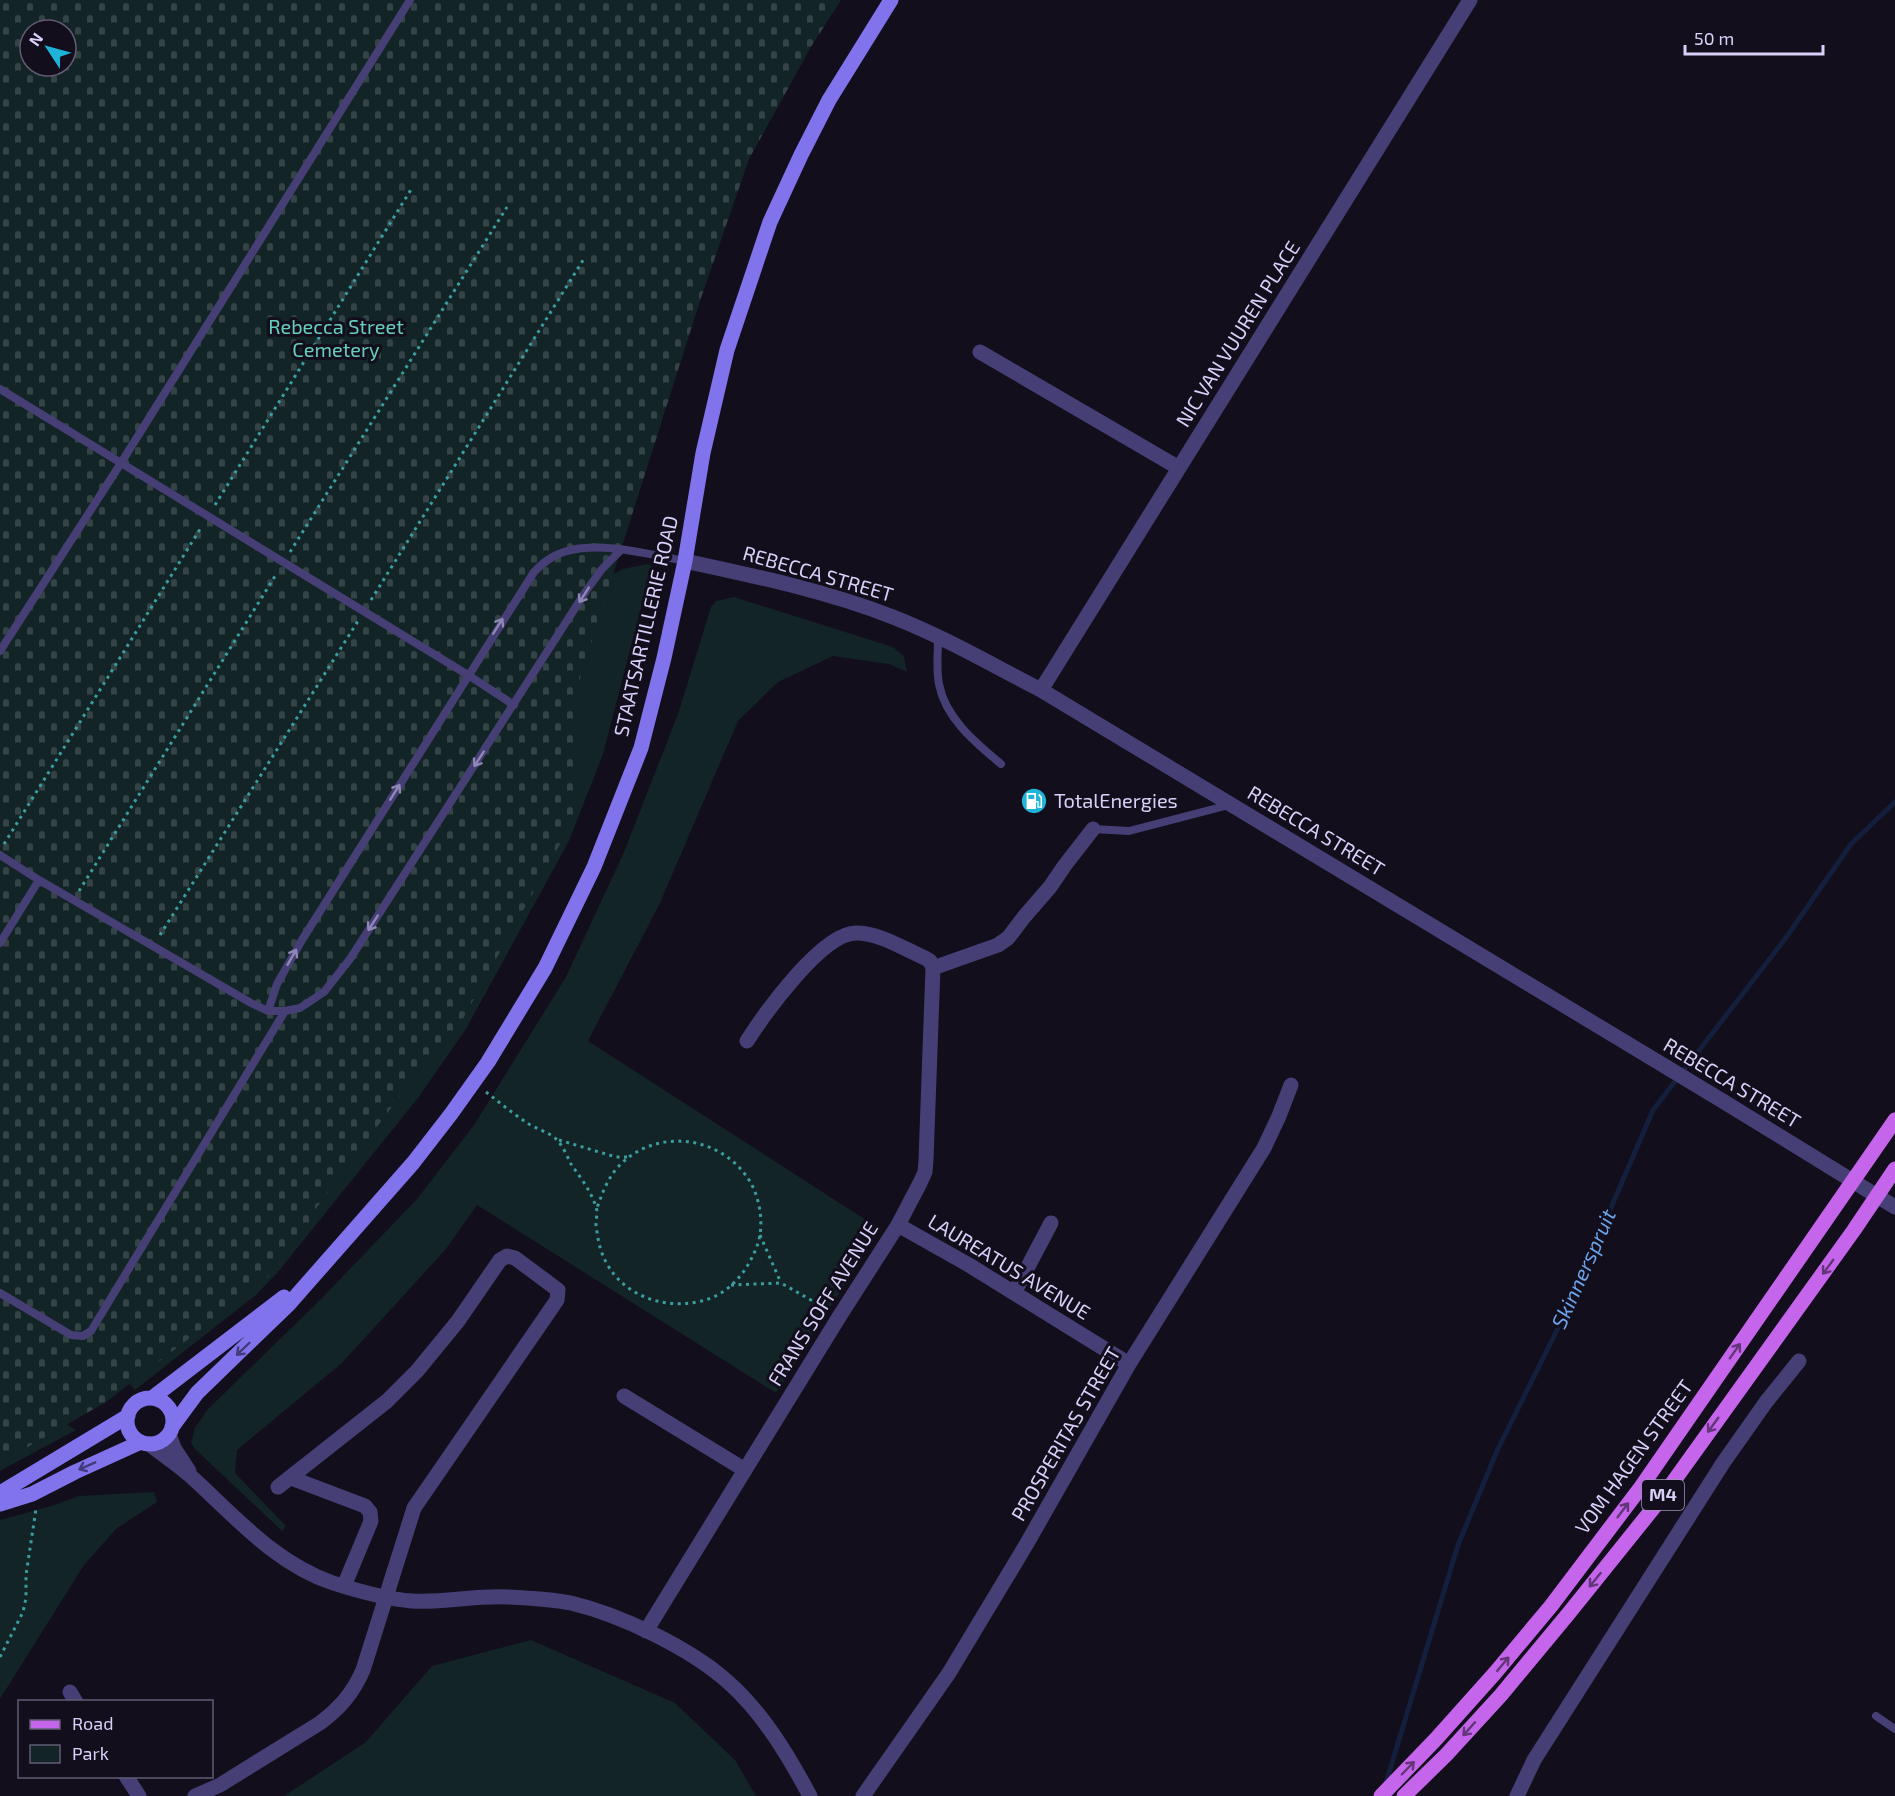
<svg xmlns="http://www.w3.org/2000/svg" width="1895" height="1796" font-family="'Exo 2',sans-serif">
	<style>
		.green { fill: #122425 }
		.cemetery { fill: url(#cemetery-stones); fill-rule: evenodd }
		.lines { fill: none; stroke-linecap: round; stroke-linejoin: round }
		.stream { stroke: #131f3c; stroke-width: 5 }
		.path { stroke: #3c9da0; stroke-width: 3; stroke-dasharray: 3 4.5; stroke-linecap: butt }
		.lane { stroke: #463f75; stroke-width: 8 }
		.street { stroke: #463f75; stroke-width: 15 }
		.secondary { stroke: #8173ec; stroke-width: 15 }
		.primary { stroke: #c565eb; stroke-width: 15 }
		.oneway { stroke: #8f88b7 }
		.oneway2 { stroke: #633579 }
		.oneway3 { stroke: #443b7a }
		.labels { text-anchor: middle; stroke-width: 6; stroke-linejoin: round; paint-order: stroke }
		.shield { fill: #120e1c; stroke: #9d96b7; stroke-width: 1.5 }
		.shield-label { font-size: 18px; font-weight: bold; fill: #d8d0f9 }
		.park-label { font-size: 20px; fill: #66cebe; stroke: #120e1c }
		.street-label { font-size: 20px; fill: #d8d0f9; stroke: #120e1c }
		.poi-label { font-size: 20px; fill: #d8d0f9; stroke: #120e1c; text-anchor: start }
		.water-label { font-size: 21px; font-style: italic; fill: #6ba4eb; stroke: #120e1c }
	</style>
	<defs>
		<pattern id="cemetery-stones" width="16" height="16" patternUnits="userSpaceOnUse" patternTransform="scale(1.5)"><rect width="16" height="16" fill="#122425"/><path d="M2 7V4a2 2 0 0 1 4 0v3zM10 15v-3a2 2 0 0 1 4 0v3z" fill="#344345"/></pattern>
	</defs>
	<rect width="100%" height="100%" fill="#120e1c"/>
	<path class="green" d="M647,564L652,566L603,754L569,841L466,1029L418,1098L278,1272L256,1295L135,1390L114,1367L609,576L623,569Z
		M734,597L893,647L904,656L907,672L889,664L833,656L778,682L738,721L660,903L588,1041L880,1229L776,1393L477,1205L446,1249L342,1363L237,1450L235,1473L286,1526L282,1531L195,1449L191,1443L195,1428L207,1410L320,1300L417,1199L474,1125L566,977L624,852L678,714L711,607L716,601Z
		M3,1383L76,1430L0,1471V1387Z
		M154,1492L157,1502L116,1529L84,1565L0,1699V1520L51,1506L79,1496Z
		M531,1640L675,1703L735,1760L756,1796H284L366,1742L432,1666Z"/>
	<path class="cemetery" d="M0,0H841L811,47L749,159L700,301L576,691L574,819L460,1024L436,1048L314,1211L302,1240L264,1281L106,1402L0,1463ZM30,30H66V66H30Z"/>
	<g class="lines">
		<path class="stream" d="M1385,1786L1458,1545L1497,1451L1567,1310L1653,1110L1785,939L1851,844L1895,802"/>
		<path class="path" d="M215,505L412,188
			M290,552L507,207
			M371,600L585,257
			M4,844L202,526
			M79,891L277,573
			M160,935L358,621
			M486,1092C499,1102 512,1113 526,1122C535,1129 550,1132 557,1140C563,1146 567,1156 571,1164C580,1177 591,1191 596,1207C598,1212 596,1219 596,1225C597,1232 598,1240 600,1247C612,1290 656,1310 697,1302C727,1297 747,1273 757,1246C765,1225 760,1195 747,1177C717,1134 653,1128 617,1168C607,1180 602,1194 597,1208
			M559,1140L616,1157H630
			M760,1235L781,1283
			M731,1285L781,1283L825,1308
			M0,1657L23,1612L26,1598V1575L36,1509"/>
		<path class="lane" d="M0,389L468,675L514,705
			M938,638C938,653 936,670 939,684C945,718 976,743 1001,764
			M0,651L121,463L410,0
			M1093,829L1129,831L1229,805
			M0,855L39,880L0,943
			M39,880L251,1003L268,1011H285L300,1008L324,992L350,959L586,591L602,569L621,550
			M268,1011L277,984L302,940L534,572C538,568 543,563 548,560C582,535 647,554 685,561
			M0,1293L71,1335L83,1336L91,1331L285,1011
			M1876,1716L1895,1729"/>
		<path class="street" d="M980,352L1179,468
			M685,561C755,576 826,591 893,617C944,637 992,665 1041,690L1721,1100L1895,1207
			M1041,690L1470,0
			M933,968L998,945L1008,938L1024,917L1050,887L1065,865L1093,829
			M898,1225L969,1265L1129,1364
			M1014,1293L1051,1223
			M624,1396L745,1470
			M169,1434L174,1448L189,1471
			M149,1444C164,1456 181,1467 195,1480C237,1519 277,1564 333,1583C358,1591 385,1599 412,1601C444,1603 476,1595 508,1597C529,1598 550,1599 571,1603C621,1615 690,1648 728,1682C763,1713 788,1755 810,1796
			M291,1478L365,1506L370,1512L371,1521L344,1586
			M646,1631L839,1317L898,1225L920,1183L925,1172L926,1160L933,968L930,961L925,958C904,949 880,933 856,933C822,933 765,1013 747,1041
			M70,1692L76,1702
			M126,1776L139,1796
			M195,1796L220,1785L320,1723C340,1708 353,1693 363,1670L414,1508L557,1300L558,1290L515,1258L507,1256L500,1260L458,1321L417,1371L387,1401L278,1487
			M863,1796L949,1673L1026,1545L1129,1364L1264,1148L1279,1116L1291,1085
			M1517,1796L1534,1760L1723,1463L1766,1402L1799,1361"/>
		<path class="secondary" d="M152,1398L284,1297
			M127 1421a23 23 0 1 1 46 0a23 23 0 1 1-46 0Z
			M172,1427L197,1393L289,1304L413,1163L451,1114L488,1062L545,968L594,867L641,748L664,658L685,561L703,453L727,350L770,222L801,155L829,100L891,0
			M0,1493L128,1416
			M0,1504L32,1494L75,1472L141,1442"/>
		<path class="primary" d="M1381,1796L1436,1739L1495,1673L1551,1606L1641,1487L1895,1120
			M1404,1796L1446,1755L1501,1695L1569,1613L1663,1496L1854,1230L1895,1169"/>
	</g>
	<defs><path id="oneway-shaft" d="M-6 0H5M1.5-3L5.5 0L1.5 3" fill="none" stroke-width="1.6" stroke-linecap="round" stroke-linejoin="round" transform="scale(1.5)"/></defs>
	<g class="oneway">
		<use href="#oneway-shaft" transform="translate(584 595) rotate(123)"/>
		<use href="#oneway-shaft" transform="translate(498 626) rotate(-58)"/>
		<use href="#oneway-shaft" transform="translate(479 759) rotate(123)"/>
		<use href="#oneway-shaft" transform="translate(395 792) rotate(-58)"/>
		<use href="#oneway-shaft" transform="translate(373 923) rotate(123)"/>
		<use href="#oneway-shaft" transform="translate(292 957) rotate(-60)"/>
	</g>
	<g class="oneway2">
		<use href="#oneway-shaft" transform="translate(1828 1267) rotate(126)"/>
		<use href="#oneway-shaft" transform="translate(1735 1351) rotate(-55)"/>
		<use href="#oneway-shaft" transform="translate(1713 1425) rotate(126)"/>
		<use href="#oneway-shaft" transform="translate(1623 1510) rotate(-53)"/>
		<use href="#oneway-shaft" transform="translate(1595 1580) rotate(129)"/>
		<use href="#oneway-shaft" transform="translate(1503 1664) rotate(-50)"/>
		<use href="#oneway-shaft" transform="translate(1469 1729) rotate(132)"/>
		<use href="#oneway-shaft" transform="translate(1408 1768) rotate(-46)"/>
	</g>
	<g class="oneway3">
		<use href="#oneway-shaft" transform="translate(243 1349) rotate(136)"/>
		<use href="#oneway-shaft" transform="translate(87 1466) rotate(156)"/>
	</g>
	<defs>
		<g id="fuel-disc" transform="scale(1.35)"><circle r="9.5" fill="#1db4d8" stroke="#120e1c"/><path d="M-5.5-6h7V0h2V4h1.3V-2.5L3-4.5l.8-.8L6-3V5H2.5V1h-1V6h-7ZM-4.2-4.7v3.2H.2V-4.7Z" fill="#fff"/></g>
	</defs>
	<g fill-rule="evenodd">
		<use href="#fuel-disc" x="1034" y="801"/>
	</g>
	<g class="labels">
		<rect class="shield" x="1642" y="1480" width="42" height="30" rx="4.5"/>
		<g class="shield-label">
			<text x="1663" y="1501">M4</text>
		</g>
		<g class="park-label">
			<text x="336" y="334">Rebecca Street<tspan x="336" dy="23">Cemetery</tspan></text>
		</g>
		<g class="street-label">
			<text transform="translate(1238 334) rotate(-58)" y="7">NIC VAN VUUREN PLACE</text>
			<text transform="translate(818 574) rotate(16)" y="7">REBECCA STREET</text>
			<text transform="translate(646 626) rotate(-77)" y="7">STAATSARTILLERIE ROAD</text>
			<text transform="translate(1316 831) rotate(31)" y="7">REBECCA STREET</text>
			<text transform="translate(1732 1083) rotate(31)" y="7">REBECCA STREET</text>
			<text transform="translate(1009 1267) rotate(31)" y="7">LAUREATUS AVENUE</text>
			<text transform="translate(823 1304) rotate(-58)" y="7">FRANS SOFF AVENUE</text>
			<text transform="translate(1066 1434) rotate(-60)" y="7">PROSPERITAS STREET</text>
			<text transform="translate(1634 1457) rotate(-54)" y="7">VOM HAGEN STREET</text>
		</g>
		<g class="poi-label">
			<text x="1054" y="808">TotalEnergies</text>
		</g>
		<g class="water-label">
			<text transform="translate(1584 1269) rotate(-66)" y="7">Skinnerspruit</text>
		</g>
	</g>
	<rect x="18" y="1700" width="195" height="78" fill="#120e1c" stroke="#615c74" stroke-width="1.5"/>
	<rect x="30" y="1720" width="30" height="9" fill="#c565eb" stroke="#615c74" stroke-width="1.5"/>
	<text x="72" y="1730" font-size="18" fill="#d8d0f9">Road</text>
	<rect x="30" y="1745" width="30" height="18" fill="#122425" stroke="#615c74" stroke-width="1.5"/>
	<text x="72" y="1760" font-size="18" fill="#d8d0f9">Park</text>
	<g transform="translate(48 48) rotate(306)"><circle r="28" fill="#120e1c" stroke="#615c74" stroke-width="1.5"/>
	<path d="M0-4.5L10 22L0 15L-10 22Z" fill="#1db4d8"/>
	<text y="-9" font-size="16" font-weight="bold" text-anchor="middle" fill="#d8d0f9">N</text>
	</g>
	<path d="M1685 45v9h138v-9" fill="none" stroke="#d8d0f9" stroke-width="3"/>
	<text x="1694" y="45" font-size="18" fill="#d8d0f9" stroke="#120e1c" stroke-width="4.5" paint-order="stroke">50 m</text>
</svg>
